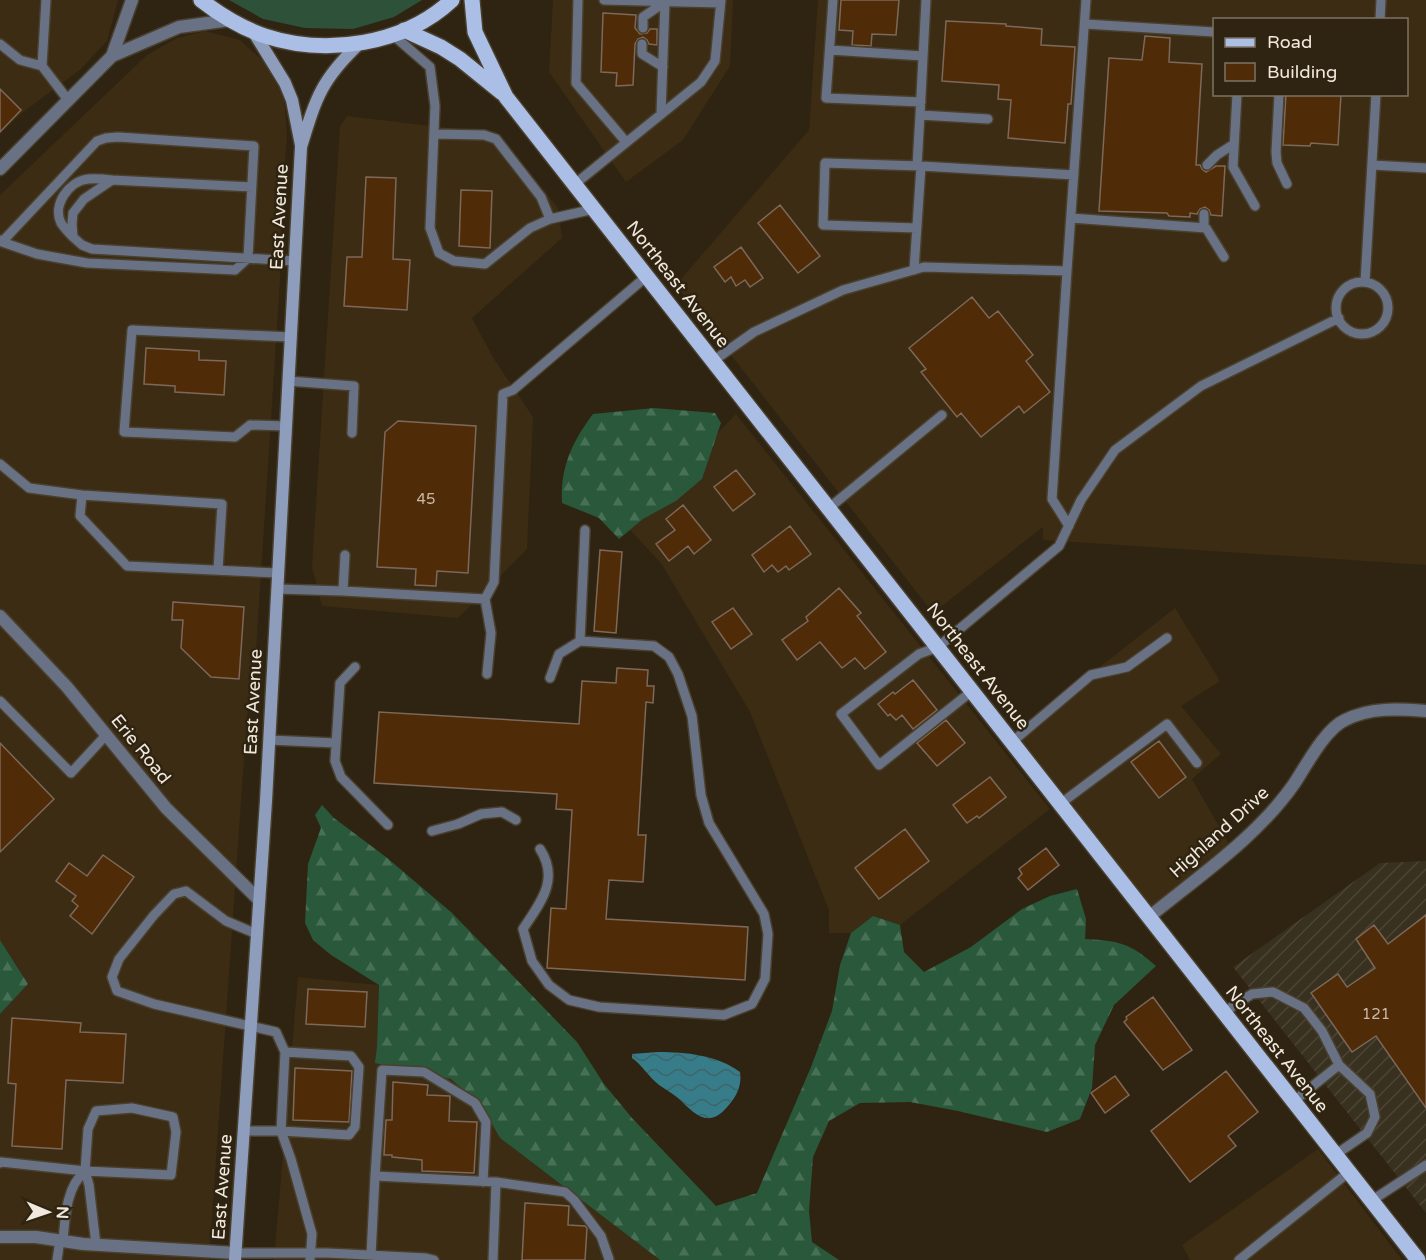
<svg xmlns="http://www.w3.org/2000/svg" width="1426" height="1260" font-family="'Varela Round',sans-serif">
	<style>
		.built { fill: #3b2c13; fill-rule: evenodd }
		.industrial { fill: url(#industrial-furrows) }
		.forest { fill: url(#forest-firs) }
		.green { fill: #2d5139 }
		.water { fill: url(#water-waves) }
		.building { fill: #502b07; stroke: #7d6859; stroke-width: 1.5 }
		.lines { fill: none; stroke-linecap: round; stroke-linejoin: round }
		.service-casing { stroke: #4a402e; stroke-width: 12 }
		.minor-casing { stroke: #4a402e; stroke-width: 15 }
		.tertiary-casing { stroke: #4a402e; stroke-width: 15 }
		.secondary-casing { stroke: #4a402e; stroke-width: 15 }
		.primary-casing { stroke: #4a402e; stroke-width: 18 }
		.service { stroke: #697285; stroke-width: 9 }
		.minor { stroke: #697285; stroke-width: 12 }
		.tertiary { stroke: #697285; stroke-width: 12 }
		.secondary { stroke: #8e9dbc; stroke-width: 12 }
		.primary { stroke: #abbee6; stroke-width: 15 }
		.labels { text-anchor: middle; stroke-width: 5; stroke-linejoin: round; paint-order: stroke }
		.number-label { font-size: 15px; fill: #c9baa8 }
		.street-label { font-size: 18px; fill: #f1e9dd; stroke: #2f2411 }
	</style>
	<defs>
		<pattern id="industrial-furrows" width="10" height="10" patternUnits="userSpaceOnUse" patternTransform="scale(1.5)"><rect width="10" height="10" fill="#383120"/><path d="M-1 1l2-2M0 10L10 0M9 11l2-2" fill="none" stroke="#4c4535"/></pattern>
		<pattern id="forest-firs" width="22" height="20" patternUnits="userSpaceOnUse" patternTransform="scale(1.5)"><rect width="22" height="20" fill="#29583a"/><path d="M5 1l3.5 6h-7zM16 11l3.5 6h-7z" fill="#487056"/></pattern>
		<pattern id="water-waves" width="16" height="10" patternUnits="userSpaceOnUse" patternTransform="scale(1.5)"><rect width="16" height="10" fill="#377d89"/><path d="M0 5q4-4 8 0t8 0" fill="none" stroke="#3f6469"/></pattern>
	</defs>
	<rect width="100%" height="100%" fill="#2f2411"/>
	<path class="built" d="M0,0H118L107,41L81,69L22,113L0,134Z
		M553,0H733L730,66L683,140L626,182L549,72Z
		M818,0H1426V565L1043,540V527L933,613L676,285L809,130ZM1214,20H1406V94H1214Z
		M205,31L240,40L264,62L284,96L287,136L283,185L280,280L254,682L247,716L209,1260H0V1014L28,984L0,940V195L147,55L177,38Z
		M347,116L499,134L558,208L562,238L472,318L494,359L533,417L527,549L458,618L322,606L312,567L340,126Z
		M736,414L1050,809L900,925L873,916L851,933H829V910L750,712L661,563L630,530L643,519L676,501L702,479L717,434Z
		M1175,608L1220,681L1181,706L1221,754L1192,779L1229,844L1148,910L1014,734Z
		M298,977L379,985L377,1047L495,1098L500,1138L660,1260H274Z
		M1318,1149L1402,1260H1190L1182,1245Z"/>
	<path class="industrial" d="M1426,861V1213L1233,967L1380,863Z"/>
	<path class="forest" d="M654,408L715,413L721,423L702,479L676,501L643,519L619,539L599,518L562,503C560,468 572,442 593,414Z
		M322,805L334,818L386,857L452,913L577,1042L604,1084L632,1118L716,1206L757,1193L811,1067L832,1011L840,965L851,933L873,916L900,925L904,952L924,972L971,947L1022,909L1050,896L1077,889L1086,919L1085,939C1120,941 1130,943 1156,966L1114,1005L1095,1045L1092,1088L1080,1119L1047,1132L958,1111L910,1102L860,1103L829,1121L813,1157L809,1211L812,1242L839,1260H660L500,1138L482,1106L451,1079L375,1063L377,1047L379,985L331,955L313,940L305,923L308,864L321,828L315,815Z
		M0,940L28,984L0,1014Z"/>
	<path class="green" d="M229,0H422L394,17L353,29L305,28L263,19Z"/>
	<path class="water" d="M658,1052C686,1052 717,1055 740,1072C742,1085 737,1096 728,1106C708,1130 695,1114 678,1098C672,1093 665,1089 659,1085C649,1077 642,1065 632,1058V1054Z"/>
	<path class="building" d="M841,0H899L896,35L872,34L871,46L852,45L853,31L839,30Z
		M603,13L636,15L635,28L640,34L647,33L650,29H657V45L649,44L647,40L643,37L638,39L635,44L633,85L616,86L617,73L601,72Z
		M946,21L1006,24V26L1042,29L1041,45L1075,47L1071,104H1068L1065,143L1008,138L1011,100L998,99L999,85L942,81Z
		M1145,36L1170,38L1169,62L1202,64L1196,165H1200L1202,169L1206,172L1216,166H1225L1222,216L1211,215L1209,210L1205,207L1200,209L1197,214L1190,213V217L1169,216L1167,213L1099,211L1109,58L1142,60Z
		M0,89L21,110L0,132Z
		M1286,94H1341L1338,145L1311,143L1310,146L1283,145Z
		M366,177L396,178L393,259L410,260L407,310L344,306L347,257H362Z
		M461,190L492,191L490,248L459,246Z
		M780,205L820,256L798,273L758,223Z
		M741,247L763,278L750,287L745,280L736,286L731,277L725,282L714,267Z
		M972,297L989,318L998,311L1033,355L1026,361L1050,392L1024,413L1019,406L981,437L961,413L957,417L921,372L926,369L909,348Z
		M146,348L199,351V360L226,361L224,395L175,392V386L144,384Z
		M398,421L476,426L468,573L437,571L436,586L415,585L416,569L377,567L385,432Z
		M736,470L755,494L733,511L714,487Z
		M683,505L711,540L694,554L688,546L669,561L656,544L675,530L666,519Z
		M790,526L811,554L789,570L786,566L778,572L772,565L764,572L752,555Z
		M600,550L622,552L616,633L594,631Z
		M839,588L861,613L857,616L886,652L865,669L855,658L842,668L820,642L797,660L782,640L808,621L806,617Z
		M173,602L244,607L239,679L211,677L181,648L183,620H172Z
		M733,608L752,634L731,649L712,622Z
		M617,668L648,670L647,686H654L653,703L646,702L638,835H646L643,882L609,880L606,919L748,927L745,980L547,968L551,908L566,909L572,810L556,809L557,794L374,783L379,712L579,724L582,681L616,683Z
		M913,680L937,710L913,729L902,715L896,720L890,714L888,716L878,704L893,692L895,694Z
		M946,720L965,743L937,766L917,743Z
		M1159,741L1186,777L1159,798L1131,762Z
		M0,743L54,799L0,852Z
		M990,777L1006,797L979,818L977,816L967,823L953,805Z
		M905,829L929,861L879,899L855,868Z
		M1046,848L1059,865L1028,890L1018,878L1022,874L1019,869Z
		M103,855L134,877L92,934L70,916L78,906L72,901L76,896L56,881L69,863L87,876Z
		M1426,915V1108L1376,1036L1352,1052L1311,993L1338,974L1347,987L1375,968L1356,939L1374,925L1388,944Z
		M308,989L367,992L365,1027L306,1024Z
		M1153,997L1192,1050L1163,1070L1124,1022L1127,1019L1126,1017Z
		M12,1018L81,1023L80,1032L126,1034L123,1083L66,1080L62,1149L12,1146L16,1084L8,1083Z
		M295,1068L352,1071L349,1122L293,1120Z
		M1226,1071L1258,1112L1228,1136L1236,1146L1190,1182L1151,1131Z
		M1115,1076L1129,1095L1105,1113L1091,1093Z
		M393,1082L428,1085L427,1095L450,1096L449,1121L477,1122L474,1173L422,1171V1160L392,1157V1155H384L386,1120H392Z
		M525,1203L569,1206L568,1225L585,1226L587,1228L585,1260H522Z"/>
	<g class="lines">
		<g class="service-casing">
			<path id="service" d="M578,0L576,83L626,142
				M604,0L720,3
				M833,0L826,98L921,102
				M926,0L920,115L988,119
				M1380,20L1381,0
				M1085,24L1214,32
				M643,28V17L665,2
				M393,35L430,67L435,106L430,228L439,253L454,261L485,264L530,228L550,219L594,209
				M0,44L20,60L42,66L68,100
				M642,44V54L663,67
				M830,50L923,56
				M42,66L46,0
				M1237,94L1233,167L1255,206
				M1279,94L1276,152L1277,163L1287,184
				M661,114L665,2
				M434,134L484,135L496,139L541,197L550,219
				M1207,165L1217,155L1234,144
				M1372,165L1426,168
				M917,166L920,115
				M575,184L701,82L715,61L721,0
				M252,187L112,180L84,199L73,213L72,224L73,237L82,245L92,249L295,261
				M1071,218L1206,228L1224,257
				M917,228L823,225L825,163L921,166
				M1204,228V214
				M73,237C69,233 64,228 61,223C52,205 69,181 88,179C95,178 104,179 112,180
				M0,240L2,242L37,254L87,263L235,270L248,258L254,146L118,137L106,138L97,141L2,242
				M914,270L921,166L1074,175
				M1067,271L1086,0
				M1365,282L1376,94
				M1336 308a26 26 0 1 1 52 0a26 26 0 1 1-52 0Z
				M713,361L754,332L843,290L924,267L1067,271L1052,499L1069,526
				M288,381L354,386L352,433
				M286,426L250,425L235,437L124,432L132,330L291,337
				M0,464L29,488L82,495
				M829,508L942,415
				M218,570L222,504L82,495L80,516L127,566L278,573
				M277,589L343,591L345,555
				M343,591L485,599L494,582L503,394L513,390L647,276
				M485,599L491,633L487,674
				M355,667L340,683L335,761L341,777L388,825
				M550,678L559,654L580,641
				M972,691L879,765L841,714L919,654L938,647L1059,546L1081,500L1115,450L1201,386L1339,318
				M0,701L71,773L107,734
				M269,740L336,743
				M1012,742L1091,675L1127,667L1167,638
				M1060,804L1167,724L1197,763
				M432,831L458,824L481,814L502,812L516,820
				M540,849C560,880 540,903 523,929L532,961L549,985L569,1000L599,1007L724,1015L752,1004L765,979L768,934L764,914L709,823L701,795L692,716L678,674L669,657L654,646L580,641L585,530
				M1224,1012L1252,994L1273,992L1304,1008L1322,1031L1339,1065L1370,1094L1375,1117L1367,1133L1335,1155
				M285,1052L351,1056L359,1067L355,1127L349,1135L281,1131L291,1159L312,1234L310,1260
				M1294,1101L1339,1065
				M244,1131H281L285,1052L276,1032L154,1004L117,991L112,977L119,959L154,915L174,894L186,891L226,921L257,934
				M0,1163L1,1162L85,1171L171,1175L176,1132L173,1117L132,1108L96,1111L88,1129L85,1171
				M375,1176L382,1070L424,1072L475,1103L486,1122L483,1182
				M496,1182L565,1192L574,1200L601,1236L609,1259
				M1371,1201L1426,1165
				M63,1241C65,1218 66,1187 85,1171L89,1185L96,1245
				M236,1253H328L426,1258L434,1260
				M371,1255L375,1176L496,1182L493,1260
				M57,1260L60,1240
				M1239,1260L1349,1172"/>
		</g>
		<g class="minor-casing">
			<path id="minor" d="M0,616L67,687L166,808L259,900
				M1149,917C1199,876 1257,837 1294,784C1306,766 1325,729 1345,720C1371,707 1398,709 1426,711
				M0,1237H36L83,1244L236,1253"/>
		</g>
		<g class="tertiary-casing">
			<path id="tertiary" d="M112,56L179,27L230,20
				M0,169L112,56L132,0"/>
		</g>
		<g class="secondary-casing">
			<path id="secondary" d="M253,31L285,83L292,100L301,145
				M235,1260L266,801L301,147C316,98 321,80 359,44"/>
		</g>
		<g class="primary-casing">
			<path id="primary" d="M201,0C220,15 242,28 265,36C326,56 404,45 452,0
				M472,0L475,32L506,97L1418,1260
				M404,30L441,47L460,59L502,93"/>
		</g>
		<use href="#service" class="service"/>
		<use href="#minor" class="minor"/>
		<use href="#tertiary" class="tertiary"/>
		<use href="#secondary" class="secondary"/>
		<use href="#primary" class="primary"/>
	</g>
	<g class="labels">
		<g class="number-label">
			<text x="426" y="504">45</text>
			<text x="1376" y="1019">121</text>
		</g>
		<g class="street-label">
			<text transform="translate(279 217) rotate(-87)" y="6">East Avenue</text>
			<text transform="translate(678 284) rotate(52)" y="6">Northeast Avenue</text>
			<text transform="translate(978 666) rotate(52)" y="6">Northeast Avenue</text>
			<text transform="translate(253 702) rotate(-87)" y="6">East Avenue</text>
			<text transform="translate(141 749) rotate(51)" y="6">Erie Road</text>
			<text transform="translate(1219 832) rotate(-42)" y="6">Highland Drive</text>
			<text transform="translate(1277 1049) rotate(52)" y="6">Northeast Avenue</text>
			<text transform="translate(222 1187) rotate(-86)" y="6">East Avenue</text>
		</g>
	</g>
	<rect x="1213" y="18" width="195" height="78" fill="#2f2411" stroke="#7d7363" stroke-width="1.5"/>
	<rect x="1225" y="38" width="30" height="9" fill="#abbee6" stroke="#7d7363" stroke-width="1.5"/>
	<text x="1267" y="48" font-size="18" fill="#f1e9dd">Road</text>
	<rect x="1225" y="63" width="30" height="18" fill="#502b07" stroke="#7d7363" stroke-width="1.5"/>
	<text x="1267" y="78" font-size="18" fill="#f1e9dd">Building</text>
	<g transform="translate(48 1212) rotate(92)" stroke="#2f2411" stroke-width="4.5" paint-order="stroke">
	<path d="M0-4.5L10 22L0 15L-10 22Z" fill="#f1e9dd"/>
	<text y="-9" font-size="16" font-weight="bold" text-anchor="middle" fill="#f1e9dd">N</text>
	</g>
</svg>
